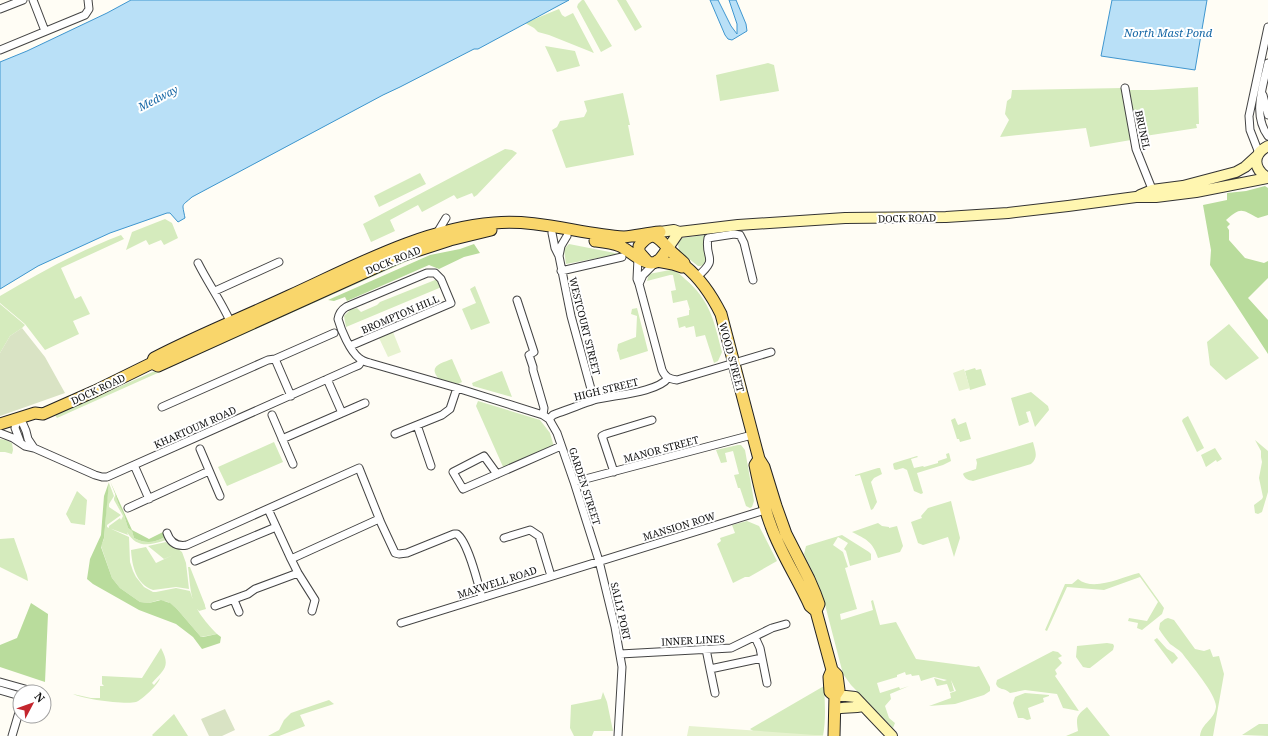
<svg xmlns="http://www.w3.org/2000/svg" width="1268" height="736" font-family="'Noto Serif',serif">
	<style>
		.green { fill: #d5ebbd }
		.forest { fill: #b9dc9c }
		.cemetery { fill: #d9e3c4 }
		.pitch { fill: #e6f2cf }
		.water { fill: #b9e0f7; stroke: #3f96cf }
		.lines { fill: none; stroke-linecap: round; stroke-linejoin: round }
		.street-casing { stroke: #444; stroke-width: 9 }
		.secondary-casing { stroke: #333; stroke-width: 12 }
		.primary-casing { stroke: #222; stroke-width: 13 }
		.street { stroke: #fff; stroke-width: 7 }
		.secondary { stroke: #fff6b0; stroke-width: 10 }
		.primary { stroke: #f9d66b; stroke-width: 11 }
		.labels { text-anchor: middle; stroke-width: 4; stroke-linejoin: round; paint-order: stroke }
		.street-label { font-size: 10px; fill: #111; stroke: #fff }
		.water-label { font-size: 11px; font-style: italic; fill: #1768a6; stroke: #fff }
	</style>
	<rect width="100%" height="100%" fill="#fffdf5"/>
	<path class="green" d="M524,0H569L532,20L559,9L562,15L565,17L573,13L594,53L549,35L538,32L534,28L525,23L478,49H474L400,87L383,95L192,197C181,207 182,202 185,218L178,222L170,213H167L111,232L38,266L0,289V278Z
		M582,0H584L612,46L601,52L577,7L578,4Z
		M617,0H626L642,27L635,31Z
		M545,46L575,51L580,66L557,72Z
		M768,63L774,65L779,91L720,101L716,75Z
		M1198,87L1199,124H1196L1197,128L1145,136L1140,130L1125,90H1153Z
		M1122,88L1131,140L1090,147L1086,128L1000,137L1009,120L1005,114L1007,101L1011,98L1012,90Z
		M623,93L630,125H628L634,155L566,168L552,130L557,127L560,121L584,117L587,111L584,101Z
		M505,149L512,150L517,153L477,195L474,197L472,193L457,199L454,195L422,212L418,205L390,220L395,231L371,242L363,224Z
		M420,173L426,184L379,207L374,196Z
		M165,219L172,223L178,238L164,245L161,240L149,245L146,240L126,250L132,232Z
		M121,235L124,239L61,268L75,299L81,296L90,314L73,321L79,334L45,350L25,324L0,303V296C39,273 79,251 121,235Z
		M705,235C704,236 704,240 704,242C704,251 713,266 698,266L679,251L678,244L682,238Z
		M569,244L620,254L622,257H603L566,264L564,249Z
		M428,252L57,418L55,415L241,333L368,273Z
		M670,270C677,271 680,274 685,279C711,301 714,322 722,352L718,361L714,363L705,335L696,337L694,326L686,328L685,326L679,328L677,318L689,315V310H690L687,300L673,303L671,291L676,290L673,275H670L647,281L649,274Z
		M440,278L444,286L346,327L344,316L350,310L357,308L361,312L377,305L380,302Z
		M475,286L490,323L471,330L462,309L476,303L470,289Z
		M0,304L25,325L22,328L10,336L0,353Z
		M637,308L648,351L620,360L618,352L617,351L618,344L636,337L637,316L631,314L632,309Z
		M1229,324L1259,358L1226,380L1210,365L1207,342Z
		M452,359L462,382L458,384L439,379C427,366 442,363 452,359Z
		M975,368L976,370L981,369L986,385L970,390L965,371Z
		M502,371L512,397L473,386L472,383Z
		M1031,392L1048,406L1049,410L1035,427L1030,411L1026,412L1029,422L1019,426L1011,398Z
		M478,401L540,420L550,433L554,447L504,469L476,406Z
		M1188,416L1204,448L1197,452L1182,421L1183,419Z
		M955,418L958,425L966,422L971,439L960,442L959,439H957L951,420Z
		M0,439L6,440L12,443L13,450L12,454L5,452H0Z
		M1255,440L1268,451V492L1262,512L1258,514L1255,513L1254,505L1262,499L1263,497L1259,478L1262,462L1261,457V451Z
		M274,442L283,462L227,486L218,467Z
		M1033,442C1035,451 1039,457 1031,464L973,481C968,480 965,479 963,474L964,473L976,469L977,463L976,459Z
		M738,445H741L745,450L754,501L752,507L750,508L746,506L740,488H738L734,475L739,474L733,451L725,453L727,462L721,463L716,450Z
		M1215,448L1222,459L1217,462L1216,460L1206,467L1201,455Z
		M949,453L951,461L943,465L917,473L923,493L921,494L914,491L907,470L903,468L896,470L894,469L893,464L894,463L917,456L918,457L911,459L914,468L923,466L924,467L938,463V461L947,458L946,454Z
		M878,468H880L882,474L874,478L871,482L877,502L873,509L871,510L860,475L855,476V475Z
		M109,483L114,496L109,504V507L121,515L107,525V527L129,537L130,562L133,571L136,577L144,587L153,592H156L176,588L190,591C196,611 203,619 217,634L201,637L177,609L168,602L159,600L149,603L140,602L120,588L112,578L101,546L104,539L107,500Z
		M77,491L87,500L85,525L71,523L66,514Z
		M116,494L118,503L124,515L128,528L132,531L134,538C146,544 153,543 165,537L166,540C150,545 137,549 127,532L128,535L109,528V526L120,518L121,520L123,516L114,500V498Z
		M951,501L960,538L954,557L948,537L923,545L918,543L911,522L922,518L921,516L928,508Z
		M747,521L759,526L777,561L749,577H745L733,583L717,544L721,541L720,538L735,533L732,525Z
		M878,523L882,526L889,527V528L897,526L903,546L900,552L878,558C873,542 866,539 852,532Z
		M842,535L869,552L871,554V560L850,566L846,551L844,549L848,543L838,537L833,545L843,552L848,567L845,568L857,609L840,614L841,620L873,610L871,601L873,600L880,625L896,622L916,659L976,667L979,666L990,687V691L984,695L955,704L929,706L951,698L950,693L956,691L951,680L954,691L950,692L947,684L937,686L934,678L944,681L947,680L934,677L921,681L919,675L912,676L911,674L906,675L905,672L897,675V677L877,683L880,693L899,687L900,689L909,686L890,694L891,699L885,706L889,718L895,723L893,728L851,685L843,674L823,597L816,579L804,554L806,546Z
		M14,538L27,575L28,581L0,567V539Z
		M166,542C172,548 178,548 182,552L186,563L189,589L176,587L153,590C136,584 132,566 131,550L146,547L156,563L173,555L164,559L148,546Z
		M188,567H190L205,605V606L206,609L199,611C190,601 190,581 188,567Z
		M1139,573L1164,608L1162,614L1142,630L1137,628L1138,623L1128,621L1129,618L1147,621L1158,602L1140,577L1104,590L1067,587L1047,631L1045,630L1065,584H1072L1078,579C1094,592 1121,577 1139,573Z
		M1168,618L1174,620L1195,649L1204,651L1210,649L1213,657L1219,656L1224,674L1213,736H1200C1202,722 1214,721 1216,707C1217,695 1190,664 1182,653C1178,649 1174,647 1170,644C1166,639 1162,634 1159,629L1160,623L1165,619Z
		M1157,638L1167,649L1174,653L1178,658L1172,664L1154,640Z
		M1107,643L1113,644L1114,646L1113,650L1090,668H1088L1083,667L1076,657L1077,646Z
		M161,648C171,667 164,669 152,683L154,685L160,678C159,684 142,700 136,702C126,705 82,699 73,694L91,698H100V686H104L102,684V676L142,678Z
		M1053,651L1058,652L1062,656L1058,658L1062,663L1055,670L1057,674L1055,676L1079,711L1063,708L1057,694L1025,690L1010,693C1004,687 999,691 996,684L997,680L1001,678Z
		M824,686C825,703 826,720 823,736H761L750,729Z
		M603,692L607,702L613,731H594L592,736H574L570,728L571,705L601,699Z
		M1025,693L1049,695V696L1043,698L1044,702L1028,708L1031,719L1027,720L1023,718H1018L1013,703L1015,697Z
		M329,700L334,704L300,715L305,726L279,736H268L279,730L284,720L291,713L317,704Z
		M1087,707L1110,736H1066L1078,731C1076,717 1076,716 1087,707Z
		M174,714L188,736H153L152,735Z
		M1259,724H1268V736L1242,735Z"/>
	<path class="forest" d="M1265,186L1268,188V215L1258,218C1241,209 1241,207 1226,220L1230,224L1227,227L1229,230V240L1245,258L1264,263L1268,261V278L1248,298L1268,320V354L1210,265L1211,250L1203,205L1227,200V193L1246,191Z
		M474,244L480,253L464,257L439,269L429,265L347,301L345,297L334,301L328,300L430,255L460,249Z
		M110,481L132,530L149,539L163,532L165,537C153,543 146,544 134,538L132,531L128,528L124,515L118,503L116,496Z
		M109,482L104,538L101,547L112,578L120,588L140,602L149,603L161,600L170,603L177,609L201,637H203L217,634L221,637L220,643L202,649L193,637L176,624L139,610L93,584L87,579L90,559L101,535L104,496Z
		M31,603L48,614L45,682L0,667V645L17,638Z"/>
	<path class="cemetery" d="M22,328L45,357L65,393L0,416V353L10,336Z
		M225,709L235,730L222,736H209L201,719Z"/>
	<path class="pitch" d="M393,332L401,352L388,357L379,338Z
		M964,369L970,388L959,391L953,373Z
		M689,726L815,735H823V736H687Z"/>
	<path class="water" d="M131,0H569L478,49H474L400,87L383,95L192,197C181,207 182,202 185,218L178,222L170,213H167L110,233L38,266L0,289V62L27,51L107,13Z
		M710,0H718L731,26L737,34V24L729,0H736L746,24L747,31L732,40L728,39L725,35Z
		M1112,0H1207L1195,70L1101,56Z"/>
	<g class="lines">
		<g class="street-casing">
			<path id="street" d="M33,0L45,31
				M0,9L23,0
				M0,50L85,15L89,9L88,0
				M1268,63C1263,87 1252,114 1268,136
				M1125,88L1136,149L1154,194
				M1263,95L1268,115
				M1259,153L1250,130L1249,116L1268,27
				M552,233L555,248L559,256L571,316L594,400
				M438,235L437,233L446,218
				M559,256L561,246L567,236
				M638,258L637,279L639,284L662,370C665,377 669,379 677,380L771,352
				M198,263C208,283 221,301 230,321
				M561,271L622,257
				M697,277C720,257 704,260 708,238L734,234L740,235L744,243L753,280
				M639,284L643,275L655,263
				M215,291L279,262
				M517,300L534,352L529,355L533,367V370L544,408L543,415
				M350,346L451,303L441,279L435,273H427L346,307C341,310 339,313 338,319C341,330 350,351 359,358C362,361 366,362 370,363L457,388L543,415L549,419L557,433L574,482L599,561L615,627L622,667L618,736
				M327,379L342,413L365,403
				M291,396L275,359L334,333
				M162,407L268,360L275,359
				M272,415L293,464
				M549,419L553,415L558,413C570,409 582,404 594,400C612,395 657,393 668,378
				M417,425L431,466
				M0,433L13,438L25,446L34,448L95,475L102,477H107L352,368L359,365L362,360
				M395,434L442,415L450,409L457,388
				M282,439L342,413
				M20,441L15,428L17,419L23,424L26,431L28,439L34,448
				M200,449L220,496
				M134,465L149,499
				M614,472L602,436L606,434L652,420
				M497,474L484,456L453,472L463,489L504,471L561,446
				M574,482L752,435
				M128,508L209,471
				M268,509L291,559L379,519
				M167,533C170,542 176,547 187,545L359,468L381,523L395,553L399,554L407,553L454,534H457C468,542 478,583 482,598
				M504,538L530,530L539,536L551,576
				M291,559L298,573L315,600L312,611
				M195,561L276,527
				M234,600L239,612
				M215,606L248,594L255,589L298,573
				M401,623L765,510
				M706,649L710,669L762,658L760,648L755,637
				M620,654L731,648L772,628L786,624
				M762,658L767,683
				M710,669L715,693
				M0,682L25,689V692
				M0,690L20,696
				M12,736L20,709"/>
		</g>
		<g class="secondary-casing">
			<path id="secondary" d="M1268,146C1252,154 1253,169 1268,178
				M1140,195L1152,190L1183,186L1236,172L1245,167L1257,156
				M660,232L674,230L679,232L738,225L845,218L946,217L1008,213L1068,206L1136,197H1156L1196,192L1268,178
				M668,248L679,232
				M835,696H846L855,697L892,736
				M835,709C844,707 853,708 863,706"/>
		</g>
		<g class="primary-casing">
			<path id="primary" d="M595,241C603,242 612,243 620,246C629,250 645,267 656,262C661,260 665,252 668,248
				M647,261L639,252V246C652,231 656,235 667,247C672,253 679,258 684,263L685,266C701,279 712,296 721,314L759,459L764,467L776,506L786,534L809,579L815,593L819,604L816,611L832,670L837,675L839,690L835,696L834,736
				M657,261L673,264L682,267L685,266
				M152,363L158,366L401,256L450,240L491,230
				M0,424L35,413L43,414L95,391L152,363L154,358C198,335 244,317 289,296C355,266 421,229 494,223C538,219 580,234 624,237C636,236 647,233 660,232
				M759,459L755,465L756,470C760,489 764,508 771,526C781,554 798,579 810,606L816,611
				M832,670L829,677L830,692L835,696"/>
		</g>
		<use href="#street" class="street"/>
		<use href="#secondary" class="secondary"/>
		<use href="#primary" class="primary"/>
	</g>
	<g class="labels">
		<g class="street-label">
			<text transform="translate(1143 130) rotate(78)" y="4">BRUNEL</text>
			<text transform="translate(907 218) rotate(-1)" y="4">DOCK ROAD</text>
			<text transform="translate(393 260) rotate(-22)" y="4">DOCK ROAD</text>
			<text transform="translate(400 314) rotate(-23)" y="4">BROMPTON HILL</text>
			<text transform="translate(585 326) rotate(76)" y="4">WESTCOURT STREET</text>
			<text transform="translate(732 357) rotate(75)" y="4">WOOD STREET</text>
			<text transform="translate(98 389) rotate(-25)" y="4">DOCK ROAD</text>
			<text transform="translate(606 389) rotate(-14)" y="4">HIGH STREET</text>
			<text transform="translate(195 427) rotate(-24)" y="4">KHARTOUM ROAD</text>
			<text transform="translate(661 449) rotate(-15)" y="4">MANOR STREET</text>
			<text transform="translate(585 486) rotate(72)" y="4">GARDEN STREET</text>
			<text transform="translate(679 526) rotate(-17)" y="4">MANSION ROW</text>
			<text transform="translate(497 582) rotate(-18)" y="4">MAXWELL ROAD</text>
			<text transform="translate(621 611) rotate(77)" y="4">SALLY PORT</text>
			<text transform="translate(693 640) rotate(-3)" y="4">INNER LINES</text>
		</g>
		<g class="water-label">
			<text x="1168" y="37">North Mast Pond</text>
			<text transform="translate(158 98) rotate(-27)" y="4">Medway</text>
		</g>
	</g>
	<g transform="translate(32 704) rotate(49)"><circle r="19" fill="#ffffff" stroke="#a0a0a0"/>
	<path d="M0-3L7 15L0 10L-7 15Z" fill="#c4262e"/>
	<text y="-6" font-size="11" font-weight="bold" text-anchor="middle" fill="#111111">N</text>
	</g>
</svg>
